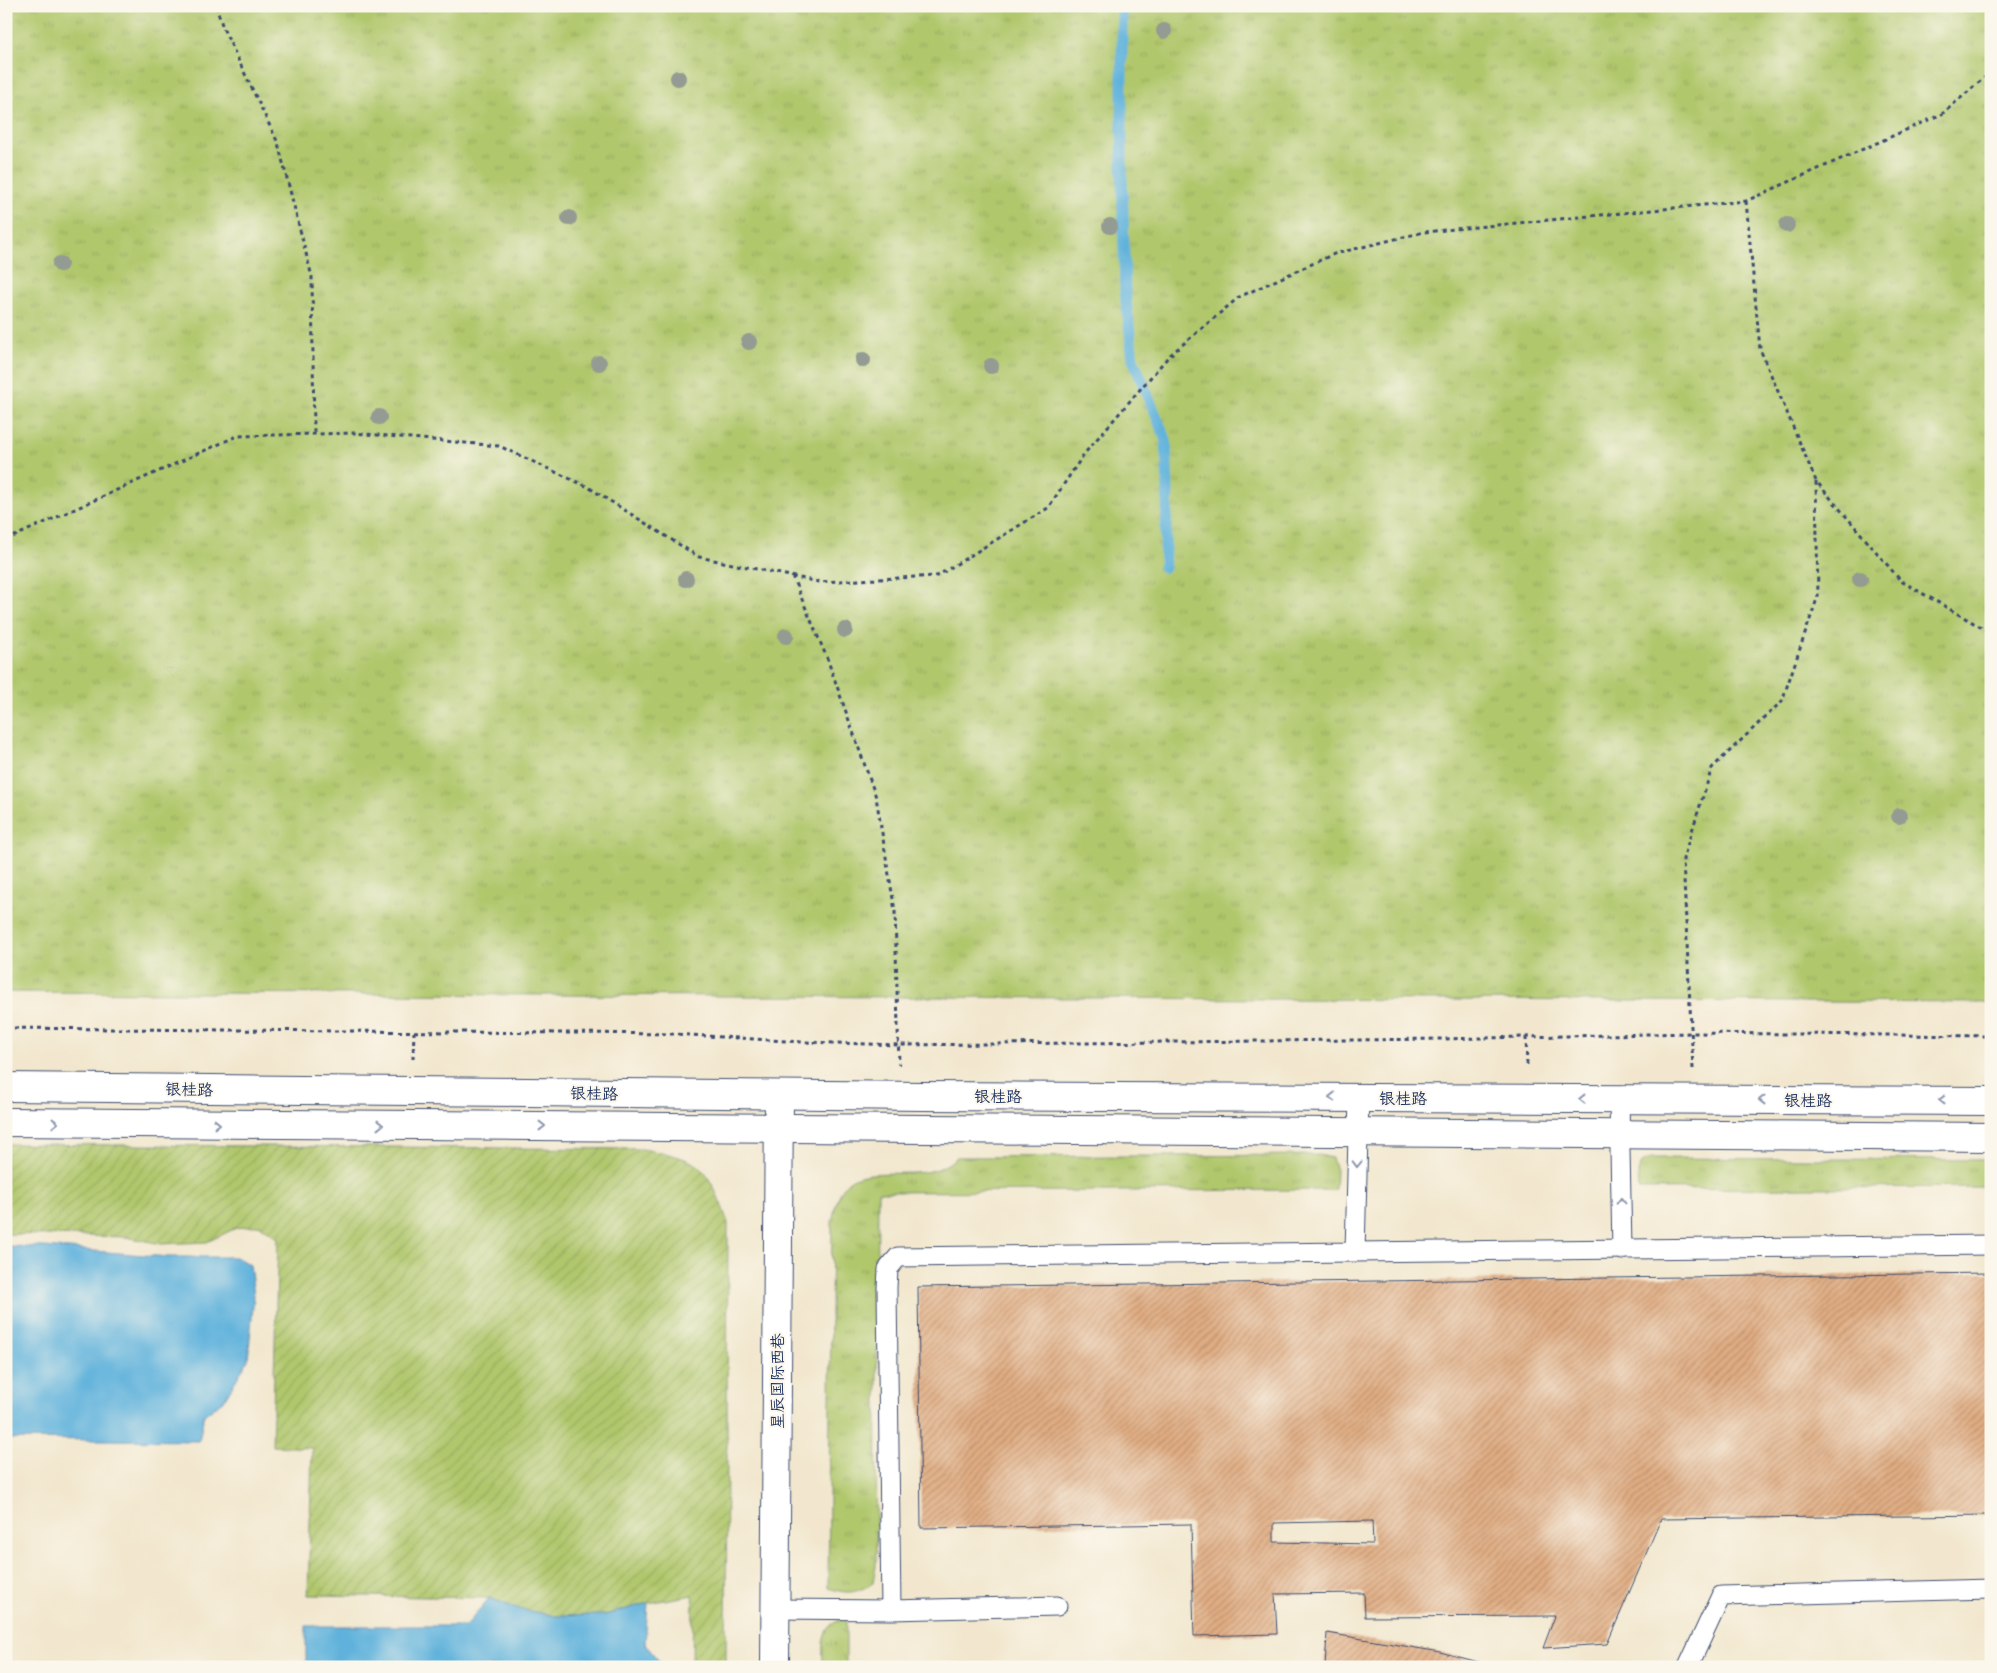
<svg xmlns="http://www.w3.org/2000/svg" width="1997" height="1673" font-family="Itim,'LXGW WenKai TC',sans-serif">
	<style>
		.grass { fill: url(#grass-tufts); stroke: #667b65 }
		.garden { fill: url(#garden-furrows); stroke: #667b65 }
		.water { fill: #61b2dc; stroke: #3e709d }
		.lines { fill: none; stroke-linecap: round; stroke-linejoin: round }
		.stream { stroke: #61b2dc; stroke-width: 11 }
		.building { fill: url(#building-hatch); fill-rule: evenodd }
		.service-casing { stroke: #3b4b6f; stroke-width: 21 }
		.minor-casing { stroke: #3b4b6f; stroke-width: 30 }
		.tertiary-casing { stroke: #3b4b6f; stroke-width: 30 }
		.path { stroke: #3b4b6f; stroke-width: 3; stroke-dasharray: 4 4; stroke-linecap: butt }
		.service { stroke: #fff; stroke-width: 19 }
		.minor { stroke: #fff; stroke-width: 28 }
		.tertiary { stroke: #fff; stroke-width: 28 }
		.tree { fill: #949b93 }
		.oneway { stroke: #8d97ae }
		.labels { text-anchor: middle; stroke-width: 4; stroke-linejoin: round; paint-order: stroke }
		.street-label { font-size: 16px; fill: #1b2f5e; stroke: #fbf7ec }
	</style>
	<defs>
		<pattern id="grass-tufts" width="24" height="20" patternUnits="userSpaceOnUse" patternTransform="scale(1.25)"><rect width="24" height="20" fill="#b0c76c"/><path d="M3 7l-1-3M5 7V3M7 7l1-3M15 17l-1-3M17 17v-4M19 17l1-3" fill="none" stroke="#97ab60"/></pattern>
		<pattern id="garden-furrows" width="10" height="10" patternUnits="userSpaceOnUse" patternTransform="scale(1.25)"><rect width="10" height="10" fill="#b0c76c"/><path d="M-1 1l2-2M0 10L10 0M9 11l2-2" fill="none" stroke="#97ab60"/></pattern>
		<pattern id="building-hatch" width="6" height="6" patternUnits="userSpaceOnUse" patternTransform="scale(1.25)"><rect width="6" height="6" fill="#e1ad82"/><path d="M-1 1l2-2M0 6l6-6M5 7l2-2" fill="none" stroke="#b68d6e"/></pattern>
	</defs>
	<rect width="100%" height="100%" fill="#fbf7ec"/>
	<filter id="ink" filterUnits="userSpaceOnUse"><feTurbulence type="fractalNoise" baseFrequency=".02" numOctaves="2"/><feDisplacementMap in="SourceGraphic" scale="10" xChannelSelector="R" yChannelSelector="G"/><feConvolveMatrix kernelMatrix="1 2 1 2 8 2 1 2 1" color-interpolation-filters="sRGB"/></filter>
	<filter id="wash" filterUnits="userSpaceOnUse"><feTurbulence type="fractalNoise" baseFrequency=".0096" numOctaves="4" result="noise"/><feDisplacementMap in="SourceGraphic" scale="20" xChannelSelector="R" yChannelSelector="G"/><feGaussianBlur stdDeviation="1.12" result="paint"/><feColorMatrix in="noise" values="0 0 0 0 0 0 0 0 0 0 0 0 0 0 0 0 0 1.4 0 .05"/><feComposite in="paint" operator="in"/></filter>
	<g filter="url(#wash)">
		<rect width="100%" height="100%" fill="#f2e7ce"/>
		<path class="grass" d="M6,6H1991V1003L6,992Z
			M1320,1155L1332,1158L1336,1170L1335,1190L878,1192L876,1566L873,1583C855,1594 848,1594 828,1588L832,1221C835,1209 838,1191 848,1182C868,1165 919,1181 944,1166C949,1164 953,1160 957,1157Z
			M1652,1158L1991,1160V1187L1639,1189L1638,1172L1642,1163Z
			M846,1618V1667H823C823,1643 819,1625 846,1618Z"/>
		<path class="garden" d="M6,1144L642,1149C659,1152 679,1155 694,1163C710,1171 722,1206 728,1223L726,1667H692L693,1595L648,1603L605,1615L555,1616L519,1609L489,1598L308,1595L312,1448L272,1446L278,1238L260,1225L236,1228L207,1242L161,1244L126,1237L6,1234Z"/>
		<path class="water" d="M6,1246L44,1247L169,1257H236L250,1265L254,1295L248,1360L224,1400L204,1415L199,1441L6,1439Z
			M489,1598L519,1609L555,1616L605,1615L648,1603L645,1644L664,1667H306V1626H466Z"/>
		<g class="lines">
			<path class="stream" d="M1122,6V173L1125,292L1133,359L1166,440L1168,491L1164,568"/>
		</g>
		<g id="blocks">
			<path class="building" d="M1991,1273V1515L1661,1519L1607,1644L1543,1648L1555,1616L1365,1617L1364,1593L1275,1594L1277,1634L1194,1636L1191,1524L921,1528L918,1287ZM1372,1521L1373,1544L1274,1542V1523Z
				M1327,1633L1440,1652L1498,1667H1325Z"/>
		</g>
	</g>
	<g filter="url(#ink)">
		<use href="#blocks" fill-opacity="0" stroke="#3b4b6f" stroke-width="1"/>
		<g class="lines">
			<g class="service-casing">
				<path id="service" d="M1619,1099L1622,1250
					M1355,1252L1359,1097
					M775,1609L891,1610L1057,1606
					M891,1610L887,1288L888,1269L898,1257L1991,1245
					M1688,1667L1721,1596L1991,1589"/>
			</g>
			<g class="minor-casing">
				<path id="minor" d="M775,1667L779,1095"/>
			</g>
			<g class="tertiary-casing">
				<path id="tertiary" d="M6,1087L922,1096L1991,1101
					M6,1122L1991,1137"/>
			</g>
			<path class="path" d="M216,6L223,28L278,143L312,277L314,434
				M1746,201L1760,349L1816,481L1901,581L1991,633
				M6,540L237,436L355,433L499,446L588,487L699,557L819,582L937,576L1048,508L1084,454L1169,356L1239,297L1334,254L1424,232L1746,201L1942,114L1991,72
				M792,576L827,658L876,797L895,911L899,1065
				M6,1028L676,1034L802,1042L899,1045L1441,1039L1691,1033L1991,1036
				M1526,1037L1527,1067
				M413,1059L414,1032
				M1693,1069L1683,859L1712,768L1782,701L1818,596L1816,481"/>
			<use href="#service" class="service"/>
			<use href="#minor" class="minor"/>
			<use href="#tertiary" class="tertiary"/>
		</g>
		<g class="tree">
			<circle cx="1164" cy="31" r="8"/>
			<circle cx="678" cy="78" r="8"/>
			<circle cx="569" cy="218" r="8"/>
			<circle cx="1787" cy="225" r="8"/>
			<circle cx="1110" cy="226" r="8"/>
			<circle cx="60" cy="264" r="8"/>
			<circle cx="749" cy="342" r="8"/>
			<circle cx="863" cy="360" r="8"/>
			<circle cx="599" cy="363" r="8"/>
			<circle cx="991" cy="366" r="8"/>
			<circle cx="379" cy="417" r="8"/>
			<circle cx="686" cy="579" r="8"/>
			<circle cx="1860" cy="579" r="8"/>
			<circle cx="845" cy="630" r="8"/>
			<circle cx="786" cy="636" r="8"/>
			<circle cx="1899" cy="816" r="8"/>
		</g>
		<defs><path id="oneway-chevron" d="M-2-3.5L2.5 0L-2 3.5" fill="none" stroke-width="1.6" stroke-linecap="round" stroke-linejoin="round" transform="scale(1.25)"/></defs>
		<g class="oneway">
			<use href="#oneway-chevron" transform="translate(1332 1097) rotate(-180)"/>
			<use href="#oneway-chevron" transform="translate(1582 1099) rotate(180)"/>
			<use href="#oneway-chevron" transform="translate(1762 1100) rotate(-180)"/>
			<use href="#oneway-chevron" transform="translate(1942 1100) rotate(-180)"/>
			<use href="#oneway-chevron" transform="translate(55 1123)"/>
			<use href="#oneway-chevron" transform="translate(217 1124)"/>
			<use href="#oneway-chevron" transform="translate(380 1125)"/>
			<use href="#oneway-chevron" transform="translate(542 1126)"/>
			<use href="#oneway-chevron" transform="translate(1357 1164) rotate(91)"/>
			<use href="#oneway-chevron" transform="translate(1621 1201) rotate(-91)"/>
		</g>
	</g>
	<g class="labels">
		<g class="street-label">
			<text transform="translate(189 1089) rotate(1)" y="6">银桂路</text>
			<text transform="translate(594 1093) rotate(1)" y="6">银桂路</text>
			<text x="998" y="1102">银桂路</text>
			<text x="1403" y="1104">银桂路</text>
			<text x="1808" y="1106">银桂路</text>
			<text transform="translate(777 1381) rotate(-90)" y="6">星辰国际西巷</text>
		</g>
	</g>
	<rect width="1997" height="1673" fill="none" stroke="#fbf7ec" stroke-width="25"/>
</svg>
